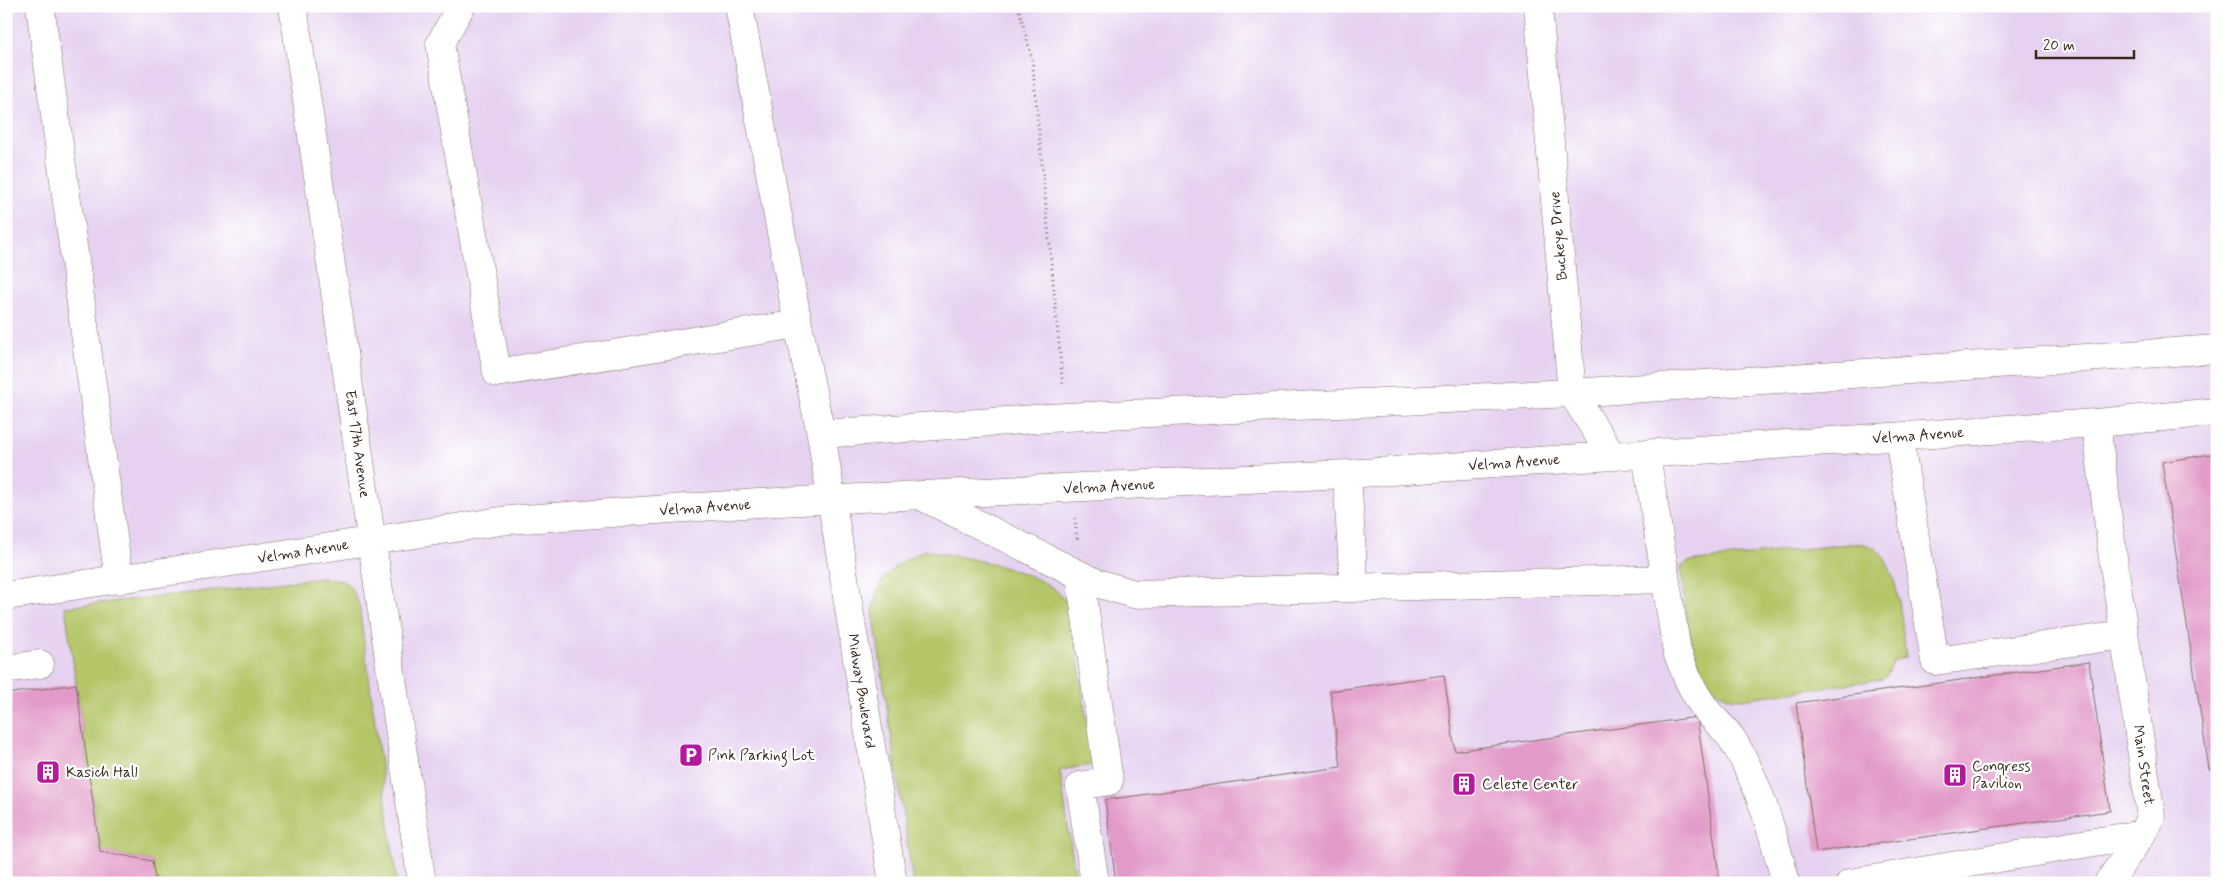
<svg xmlns="http://www.w3.org/2000/svg" width="2223" height="889" font-family="Mynerve,sans-serif">
	<style>
		.built { fill: #e6d2f0 }
		.green { fill: #b5c669; stroke: #787844 }
		.building { fill: #e29ac8 }
		.lines { fill: none; stroke-linecap: round; stroke-linejoin: round }
		.minor-casing { stroke: #7e6f63; stroke-width: 29 }
		.path { stroke: #7e6f63; stroke-width: 3; stroke-dasharray: 1 4; stroke-linecap: butt }
		.minor { stroke: #fff; stroke-width: 28 }
		.labels { text-anchor: middle; stroke-width: 4.5; stroke-linejoin: round; paint-order: stroke }
		.street-label { font-size: 15px; fill: #3b2a1e; stroke: #fff }
		.poi-label { font-size: 15px; fill: #3b2a1e; stroke: #fff; text-anchor: start }
	</style>
	<rect width="100%" height="100%" fill="#fff"/>
	<filter id="ink" filterUnits="userSpaceOnUse"><feTurbulence type="fractalNoise" baseFrequency=".02" numOctaves="2"/><feDisplacementMap in="SourceGraphic" scale="10" xChannelSelector="R" yChannelSelector="G"/><feConvolveMatrix kernelMatrix="1 2 1 2 8 2 1 2 1" color-interpolation-filters="sRGB"/></filter>
	<filter id="wash" filterUnits="userSpaceOnUse"><feTurbulence type="fractalNoise" baseFrequency=".0096" numOctaves="4" result="noise"/><feDisplacementMap in="SourceGraphic" scale="20" xChannelSelector="R" yChannelSelector="G"/><feGaussianBlur stdDeviation="1.12" result="paint"/><feColorMatrix in="noise" values="0 0 0 0 0 0 0 0 0 0 0 0 0 0 0 0 0 1.4 0 .05"/><feComposite in="paint" operator="in"/></filter>
	<g filter="url(#wash)">
		<rect width="100%" height="100%" fill="#faf0e3"/>
		<path class="built" d="M6,6H2217V883H6Z"/>
		<path class="green" d="M1856,543C1864,544 1871,545 1877,550C1900,569 1902,629 1906,657L1894,661L1887,675L1883,679L1742,699C1691,702 1684,602 1681,567L1688,562Z
			M925,550C961,557 1038,569 1062,596C1069,604 1071,614 1073,624L1093,765L1060,770L1076,883H913L873,612C875,576 896,564 925,550Z
			M320,578C345,578 350,581 359,605L397,883H156L152,861L100,851L65,607Z"/>
		<g id="blocks">
			<path class="building" d="M2217,453V768L2209,769L2162,462Z
				M2089,662L2110,811L1816,852L1796,703Z
				M1444,675L1455,751L1697,717L1720,883H1116L1105,800L1341,767L1330,691Z
				M76,684L100,851L152,861L156,883H6V694Z"/>
		</g>
	</g>
	<g filter="url(#ink)">
		<use href="#blocks" fill-opacity="0" stroke="#7e6f63" stroke-width="1"/>
		<g class="lines">
			<g class="minor-casing">
				<path id="minor" d="M40,6L119,580
					M293,6L422,883
					M461,6L440,44L497,373L798,324
					M739,6L798,324L821,434L893,883
					M1538,6L1572,393L1612,456
					M2096,423L2113,558L2151,816L2142,834L2108,883
					M821,434L1065,417L1572,393L2217,349
					M1899,437L1935,661L2124,635
					M1646,454L1677,652C1684,670 1691,688 1702,704C1710,717 1723,726 1732,739C1759,782 1773,834 1786,883
					M1347,474L1354,588
					M921,496L1080,575L1109,781L1080,786L1095,883
					M1080,575L1100,584L1134,594L1665,579
					M6,596L508,520L759,503L1347,474L2096,423L2217,412
					M6,669L40,664
					M1850,883L2142,834"/>
			</g>
			<path class="path" d="M1018,6L1032,58L1063,387
				M1075,518L1077,539"/>
			<use href="#minor" class="minor"/>
		</g>
	</g>
	<defs>
		<g id="parking-square" transform="scale(1.25)"><rect x="-9" y="-9" width="18" height="18" rx="4" fill="#b5179e" stroke="#fff"/><path d="M-3.5-5.5H1a3.5 3.5 0 0 1 0 7H-1V5.5H-3.5ZM-1-3.4V-.6H.8a1.4 1.4 0 0 0 0-2.8Z" fill="#fff"/></g>
		<g id="building-square" transform="scale(1.25)"><rect x="-9" y="-9" width="18" height="18" rx="4" fill="#b5179e" stroke="#fff"/><path d="M-4-6H4V6H1V3H-1V6H-4ZM-2.5-4.3h1.7v1.8h-1.7ZM.8-4.3h1.7v1.8H.8ZM-2.5-1h1.7V.8h-1.7ZM.8-1h1.7V.8H.8Z" fill="#fff"/></g>
	</defs>
	<g fill-rule="evenodd">
		<use href="#parking-square" x="691" y="755"/>
		<use href="#building-square" x="48" y="772"/>
		<use href="#building-square" x="1955" y="775"/>
		<use href="#building-square" x="1464" y="784"/>
	</g>
	<g class="labels">
		<g class="street-label">
			<text transform="translate(1558 236) rotate(-95)" y="5">Buckeye Drive</text>
			<text transform="translate(1918 435) rotate(-4)" y="5">Velma Avenue</text>
			<text transform="translate(358 444) rotate(82)" y="5">East 17th Avenue</text>
			<text transform="translate(1514 462) rotate(-4)" y="5">Velma Avenue</text>
			<text transform="translate(1109 486) rotate(-3)" y="5">Velma Avenue</text>
			<text transform="translate(705 507) rotate(-4)" y="5">Velma Avenue</text>
			<text transform="translate(303 551) rotate(-9)" y="5">Velma Avenue</text>
			<text transform="translate(862 691) rotate(81)" y="5">Midway Boulevard</text>
			<text transform="translate(2144 765) rotate(82)" y="5">Main Street</text>
		</g>
		<g class="poi-label">
			<text x="708" y="760">Pink Parking Lot</text>
			<text x="1972" y="771">Congress<tspan x="1972" dy="17">Pavilion</tspan></text>
			<text x="66" y="777">Kasich Hall</text>
			<text x="1482" y="789">Celeste Center</text>
		</g>
	</g>
	<rect width="2223" height="889" fill="none" stroke="#fff" stroke-width="25"/>
	<path d="M2036 50v8h98v-8" fill="none" stroke="#3b2a1e" stroke-width="2.5"/>
	<text x="2043" y="50" font-size="15" fill="#3b2a1e" stroke="#ffffff" stroke-width="4" paint-order="stroke">20 m</text>
</svg>
